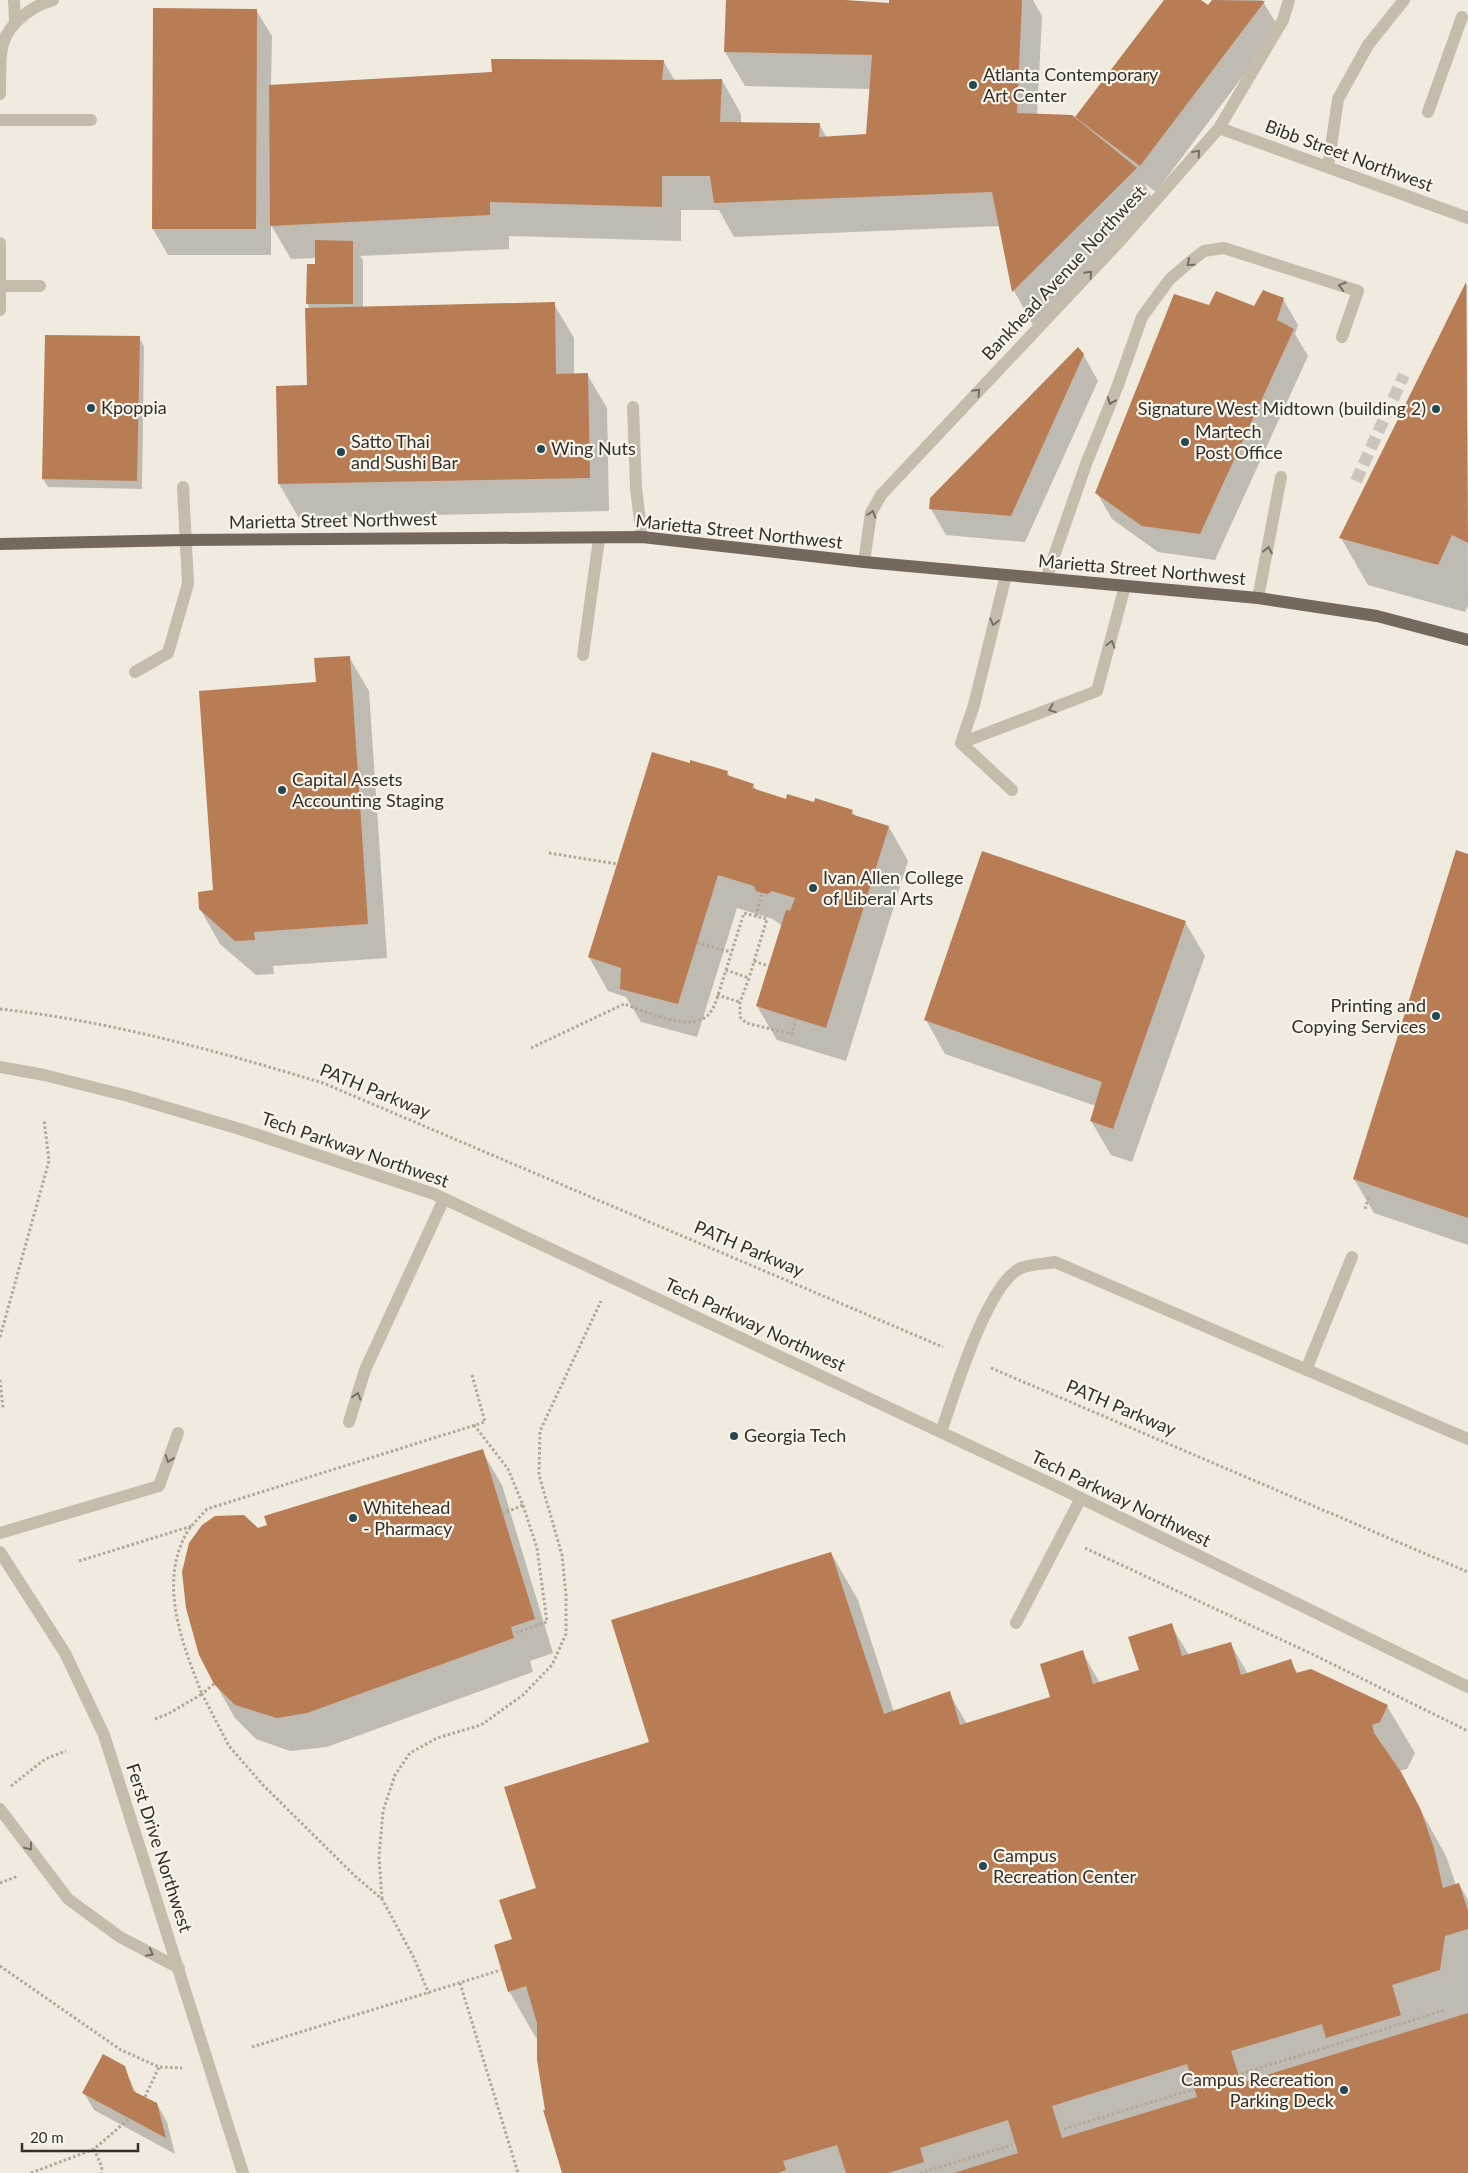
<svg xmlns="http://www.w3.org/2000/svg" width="1468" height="2173" font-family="Lato,sans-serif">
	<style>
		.shadow { fill: #0003 }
		.building { fill: #b87d54; fill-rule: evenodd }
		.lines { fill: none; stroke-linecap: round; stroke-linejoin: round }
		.minor-tunnel { stroke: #cbc5bb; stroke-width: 12; stroke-dasharray: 12 6; stroke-linecap: butt }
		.path { stroke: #b2a796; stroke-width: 3; stroke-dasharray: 2.5 2.5; stroke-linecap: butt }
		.minor { stroke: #c6bcac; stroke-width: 12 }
		.major { stroke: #75695d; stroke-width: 12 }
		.oneway { stroke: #766e64 }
		.poi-dot { fill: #244852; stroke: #f8f4ea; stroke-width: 2 }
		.labels { text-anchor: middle; stroke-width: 4.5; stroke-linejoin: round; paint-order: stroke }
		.poi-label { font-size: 18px; fill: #352f2a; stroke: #f8f4ea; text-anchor: start }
		.street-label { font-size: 18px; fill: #352f2a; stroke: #f8f4ea }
	</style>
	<rect width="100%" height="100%" fill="#f0eadf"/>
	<path class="shadow" d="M727,0H825L890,4V0H1033L1042,16L1037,115L1080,123L1077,117L1166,0H1199L1208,7L1214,0H1262L1279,28L1156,192L1144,183L1155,203L1033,325L1014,291L1000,226L734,237L719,210H681V241L509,236V249L360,256L363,260V308L554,304L574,338V375L587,374L607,408L609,511L299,518L279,484L308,386L310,309L307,303L316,258L291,259L271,225V255H168L153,229L256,10L272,36L271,86L664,62L675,81L722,80L741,114V124H819L827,138L868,136L871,89L745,86L725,52Z
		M1467,284L1468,606L1465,612L1368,585L1341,538Z
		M1283,299L1298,325L1295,334L1308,356L1215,560L1158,552L1112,519L1097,493L1210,306L1255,308Z
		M139,338L144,346L142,489L48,487L43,479Z
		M1083,354L1098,381L1025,542L946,535L931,509Z
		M349,657L369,691L387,958L273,966L274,974L256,975L220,944L200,909L214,891L317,684Z
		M691,765L727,772L730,777L753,785L757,791L786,801L852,811L855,816L889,827L908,861L846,1061L777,1040L757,1006L782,926L773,919L737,908L697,1037L641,1022L626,997L608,991L589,957Z
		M1468,856V1245L1374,1213L1354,1179Z
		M1185,922L1205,956L1132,1162L1111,1155L1091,1121L1096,1106L945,1054L926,1020Z
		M482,1451L502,1485L553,1653L530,1661L533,1672L327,1747L290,1751L256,1739L235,1718L215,1683L258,1529Z
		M831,1553L858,1600L894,1712L949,1693L967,1724L1051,1698L1082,1652L1100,1683L1140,1671L1171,1625L1189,1655L1230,1643L1248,1674L1290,1660L1298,1674L1387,1706L1415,1753L1407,1769L1399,1771L1446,1856L1456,1885L1459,1884L1468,1900V2173H563L547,2111L538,2038H536L509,1991L513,1940L537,1889L650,1743Z
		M124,2067L137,2095L157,2104L167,2122L175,2154L94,2110L84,2093Z"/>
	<path class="building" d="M726,0H845L889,3V0H1022L1017,113L1072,115L1137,168L1012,292L992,192L714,203L710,176H662V207L490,202V215L270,226L269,85L492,72L491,59L664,60L662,80L722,79L720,122L820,123L819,137L866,134L872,55L724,52Z
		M1164,0H1201L1208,5L1212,0L1265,1L1140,166L1075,117Z
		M153,8L257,9L256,229H152Z
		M315,240L353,241V304H306L307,264H315Z
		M1466,282L1468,543L1452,535L1438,565L1339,538Z
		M1263,290L1284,298L1277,320L1294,329L1200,534L1142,526L1095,493L1174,294L1209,305L1216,291L1254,306Z
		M555,302L556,374L588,373L590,478L278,484L276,386L307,385L305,308Z
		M45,335L140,336L137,481L42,479Z
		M1078,347L1084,354L1011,516L929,509L930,498Z
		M350,656L368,924L254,932L255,940L235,941L199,909L198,892L213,890L199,691L316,682L314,658Z
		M652,752L690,763V760L728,771L727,775L754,784L752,788L786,799L787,794L814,802L815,798L853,810L851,814L889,826L826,1028L756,1006L786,910L790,911L795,898L772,891L768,894L762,893L756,891L754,886L718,875L678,1004L620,989L621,968L588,957Z
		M1456,850L1468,854V1218L1353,1179Z
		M982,851L1186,921L1113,1129L1090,1121L1102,1082L924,1020Z
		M483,1449L535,1619L511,1627L514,1638L307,1713L277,1718L235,1705L214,1684L199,1655L186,1608L182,1572L189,1543L202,1525L215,1516L244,1515L258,1528L267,1525L264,1516Z
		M831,1552L884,1714L950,1691L960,1725L1050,1697L1040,1664L1083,1650L1093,1684L1139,1670L1128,1637L1172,1623L1182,1656L1231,1642L1241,1675L1291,1659L1296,1673L1311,1669L1388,1705L1380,1722L1372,1725L1374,1733L1401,1772L1420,1808L1434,1848L1443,1888L1459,1883L1468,1911V1929L1445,1936L1440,1970L1392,1985L1401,2015L1326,2038L1322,2024L1231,2051L1241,2083L1468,2013V2173H954L1018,2153L1008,2120L920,2148L924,2162L888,2173H846L837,2145L783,2161L786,2170L778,2173H562L543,2110H545L537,2060V2023L526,1986L508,1992L494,1945L512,1939L499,1900L536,1888L504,1787L649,1742L611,1620ZM1187,2064L1197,2097L1062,2138L1052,2106Z
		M103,2054L125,2066L133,2091L157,2103L166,2138L82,2093Z"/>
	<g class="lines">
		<path class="minor-tunnel" d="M1356,481L1404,375"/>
		<path class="path" d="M549,853L617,864
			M756,916L762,893
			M697,943L731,952
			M754,961L769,966
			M726,970L744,913L767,919L749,978
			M717,995L740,1002
			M0,1009C110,1021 217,1051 323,1083L943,1347
			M531,1048L624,1004C645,1011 692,1034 709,1014C716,1007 722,981 726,970L749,978L740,1002V1017L746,1023L792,1034L796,1018
			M1365,1209L1369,1196
			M0,1337L49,1161L44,1119
			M991,1368L1468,1572
			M0,1380L3,1408
			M474,1425L508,1469L523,1505L537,1548L547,1622L513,1634
			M502,1514L523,1505
			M1085,1548L1312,1654L1468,1731
			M79,1561L192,1526
			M214,1684L202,1694L229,1746L263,1785L355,1876L382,1899L414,1958L429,1994
			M155,1719L168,1714L202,1694C183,1646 159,1586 185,1536C190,1526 199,1518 207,1509L485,1422L472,1375
			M11,1786L45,1759L66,1751
			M0,1883L18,1876
			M382,1899L379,1857L383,1811L395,1775L410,1753L437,1738L481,1725L523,1695L552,1665L566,1634V1595L562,1555L539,1475L540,1431L601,1301
			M0,1966L121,2050L159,2067L182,2068
			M460,1983L518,2173
			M252,2047L501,1970
			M1241,2074L1445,2010
			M145,2097L159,2067
			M1064,2129L1194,2089
			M94,2149L102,2167L101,2173
			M31,2173L94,2149L130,2118
			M920,2173L1012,2145"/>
		<path class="minor" d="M14,0L15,21
			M0,94C0,81 0,67 1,54C3,27 29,7 53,0
			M1428,112L1462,17
			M0,120H91
			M1219,128L1468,218
			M1328,167L1338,99L1368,45L1404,0
			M0,243V310
			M1,286H40
			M633,407L636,488L642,537
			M864,562L871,513L881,495L1119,242L1219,128L1283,20L1289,0
			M1046,579L1086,464L1118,385L1142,317L1170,279L1191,261L1204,251L1224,248L1358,291L1342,337
			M1258,598L1281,477
			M583,655L599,539
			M135,672L168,653L188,584L183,487
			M961,743L1097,691L1125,586
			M961,743L974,705L1006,575
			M961,743L1012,790
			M0,1067L44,1075L128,1096L243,1130L434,1194L1060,1488L1468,1687
			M1306,1370L1352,1257
			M349,1422L365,1370L444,1199
			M941,1432C954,1395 987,1283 1021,1268C1030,1264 1045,1264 1055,1262L1468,1439
			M0,1533L159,1486L178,1433
			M0,1552L65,1653L104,1735L243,2173
			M1016,1623L1081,1498
			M0,1809L68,1899L120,1937L179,1968"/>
		<path class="major" d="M0,544L185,540L642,537L864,562L1258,598L1377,616L1468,640"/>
	</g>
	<defs><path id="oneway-chevron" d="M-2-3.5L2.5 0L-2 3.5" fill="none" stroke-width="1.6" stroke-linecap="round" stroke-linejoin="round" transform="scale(1.25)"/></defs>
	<g class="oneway">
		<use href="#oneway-chevron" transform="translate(1197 153) rotate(-49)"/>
		<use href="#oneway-chevron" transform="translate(1190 263) rotate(141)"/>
		<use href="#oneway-chevron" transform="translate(1089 274) rotate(-47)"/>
		<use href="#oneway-chevron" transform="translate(1342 286) rotate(-163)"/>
		<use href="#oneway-chevron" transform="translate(977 392) rotate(-47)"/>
		<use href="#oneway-chevron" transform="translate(1111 401) rotate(112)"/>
		<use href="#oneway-chevron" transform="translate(872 514) rotate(-72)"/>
		<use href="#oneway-chevron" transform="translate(1268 550) rotate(-79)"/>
		<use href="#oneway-chevron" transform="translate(994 622) rotate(103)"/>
		<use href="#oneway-chevron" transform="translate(1111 644) rotate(-74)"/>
		<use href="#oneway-chevron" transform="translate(1052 709) rotate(159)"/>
		<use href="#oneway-chevron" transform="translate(357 1396) rotate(-73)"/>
		<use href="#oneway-chevron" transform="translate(169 1459) rotate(110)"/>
		<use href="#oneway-chevron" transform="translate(29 1847) rotate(53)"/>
		<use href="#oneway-chevron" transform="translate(150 1953) rotate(27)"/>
	</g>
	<g class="poi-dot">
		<circle cx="973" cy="85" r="5"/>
		<circle cx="91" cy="408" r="5"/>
		<circle cx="1436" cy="409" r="5"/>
		<circle cx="1185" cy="442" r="5"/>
		<circle cx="541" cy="449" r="5"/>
		<circle cx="341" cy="452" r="5"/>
		<circle cx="282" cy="790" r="5"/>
		<circle cx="813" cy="888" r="5"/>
		<circle cx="1436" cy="1016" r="5"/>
		<circle cx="734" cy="1436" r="5"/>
		<circle cx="353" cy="1518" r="5"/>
		<circle cx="983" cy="1866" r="5"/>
		<circle cx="1344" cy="2090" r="5"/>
	</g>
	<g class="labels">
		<g class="poi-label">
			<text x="983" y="81">Atlanta Contemporary<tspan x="983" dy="21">Art Center</tspan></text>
			<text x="101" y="414">Kpoppia</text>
			<text x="1426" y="415" text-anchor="end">Signature West Midtown (building 2)</text>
			<text x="1195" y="438">Martech<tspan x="1195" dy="21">Post Office</tspan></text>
			<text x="351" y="448">Satto Thai<tspan x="351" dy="21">and Sushi Bar</tspan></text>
			<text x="551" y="455">Wing Nuts</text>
			<text x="292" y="786">Capital Assets<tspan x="292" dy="21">Accounting Staging</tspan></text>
			<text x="823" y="884">Ivan Allen College<tspan x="823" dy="21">of Liberal Arts</tspan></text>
			<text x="1426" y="1012" text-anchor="end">Printing and<tspan x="1426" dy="21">Copying Services</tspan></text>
			<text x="744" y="1442">Georgia Tech</text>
			<text x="363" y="1514">Whitehead<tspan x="363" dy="21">- Pharmacy</tspan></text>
			<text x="993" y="1862">Campus<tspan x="993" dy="21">Recreation Center</tspan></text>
			<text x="1334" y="2086" text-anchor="end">Campus Recreation<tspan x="1334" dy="21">Parking Deck</tspan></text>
		</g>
		<g class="street-label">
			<text transform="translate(1349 156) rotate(20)" y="6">Bibb Street Northwest</text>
			<text transform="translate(1064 273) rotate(-47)" y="6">Bankhead Avenue Northwest</text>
			<text transform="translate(333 521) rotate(-1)" y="6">Marietta Street Northwest</text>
			<text transform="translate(739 532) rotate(6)" y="6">Marietta Street Northwest</text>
			<text transform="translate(1142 570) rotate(5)" y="6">Marietta Street Northwest</text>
			<text transform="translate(375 1091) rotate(22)" y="6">PATH Parkway</text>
			<text transform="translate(355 1150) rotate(19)" y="6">Tech Parkway Northwest</text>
			<text transform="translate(749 1249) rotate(23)" y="6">PATH Parkway</text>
			<text transform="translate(755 1325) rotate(25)" y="6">Tech Parkway Northwest</text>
			<text transform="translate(1121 1408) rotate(23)" y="6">PATH Parkway</text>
			<text transform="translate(1121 1499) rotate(26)" y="6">Tech Parkway Northwest</text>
			<text transform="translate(159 1848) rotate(72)" y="6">Ferst Drive Northwest</text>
		</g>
	</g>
	<path d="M22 2143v8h116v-8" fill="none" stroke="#352f2a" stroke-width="2.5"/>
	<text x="30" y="2143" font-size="15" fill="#352f2a" stroke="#f8f4ea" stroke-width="4" paint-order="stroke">20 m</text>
</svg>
